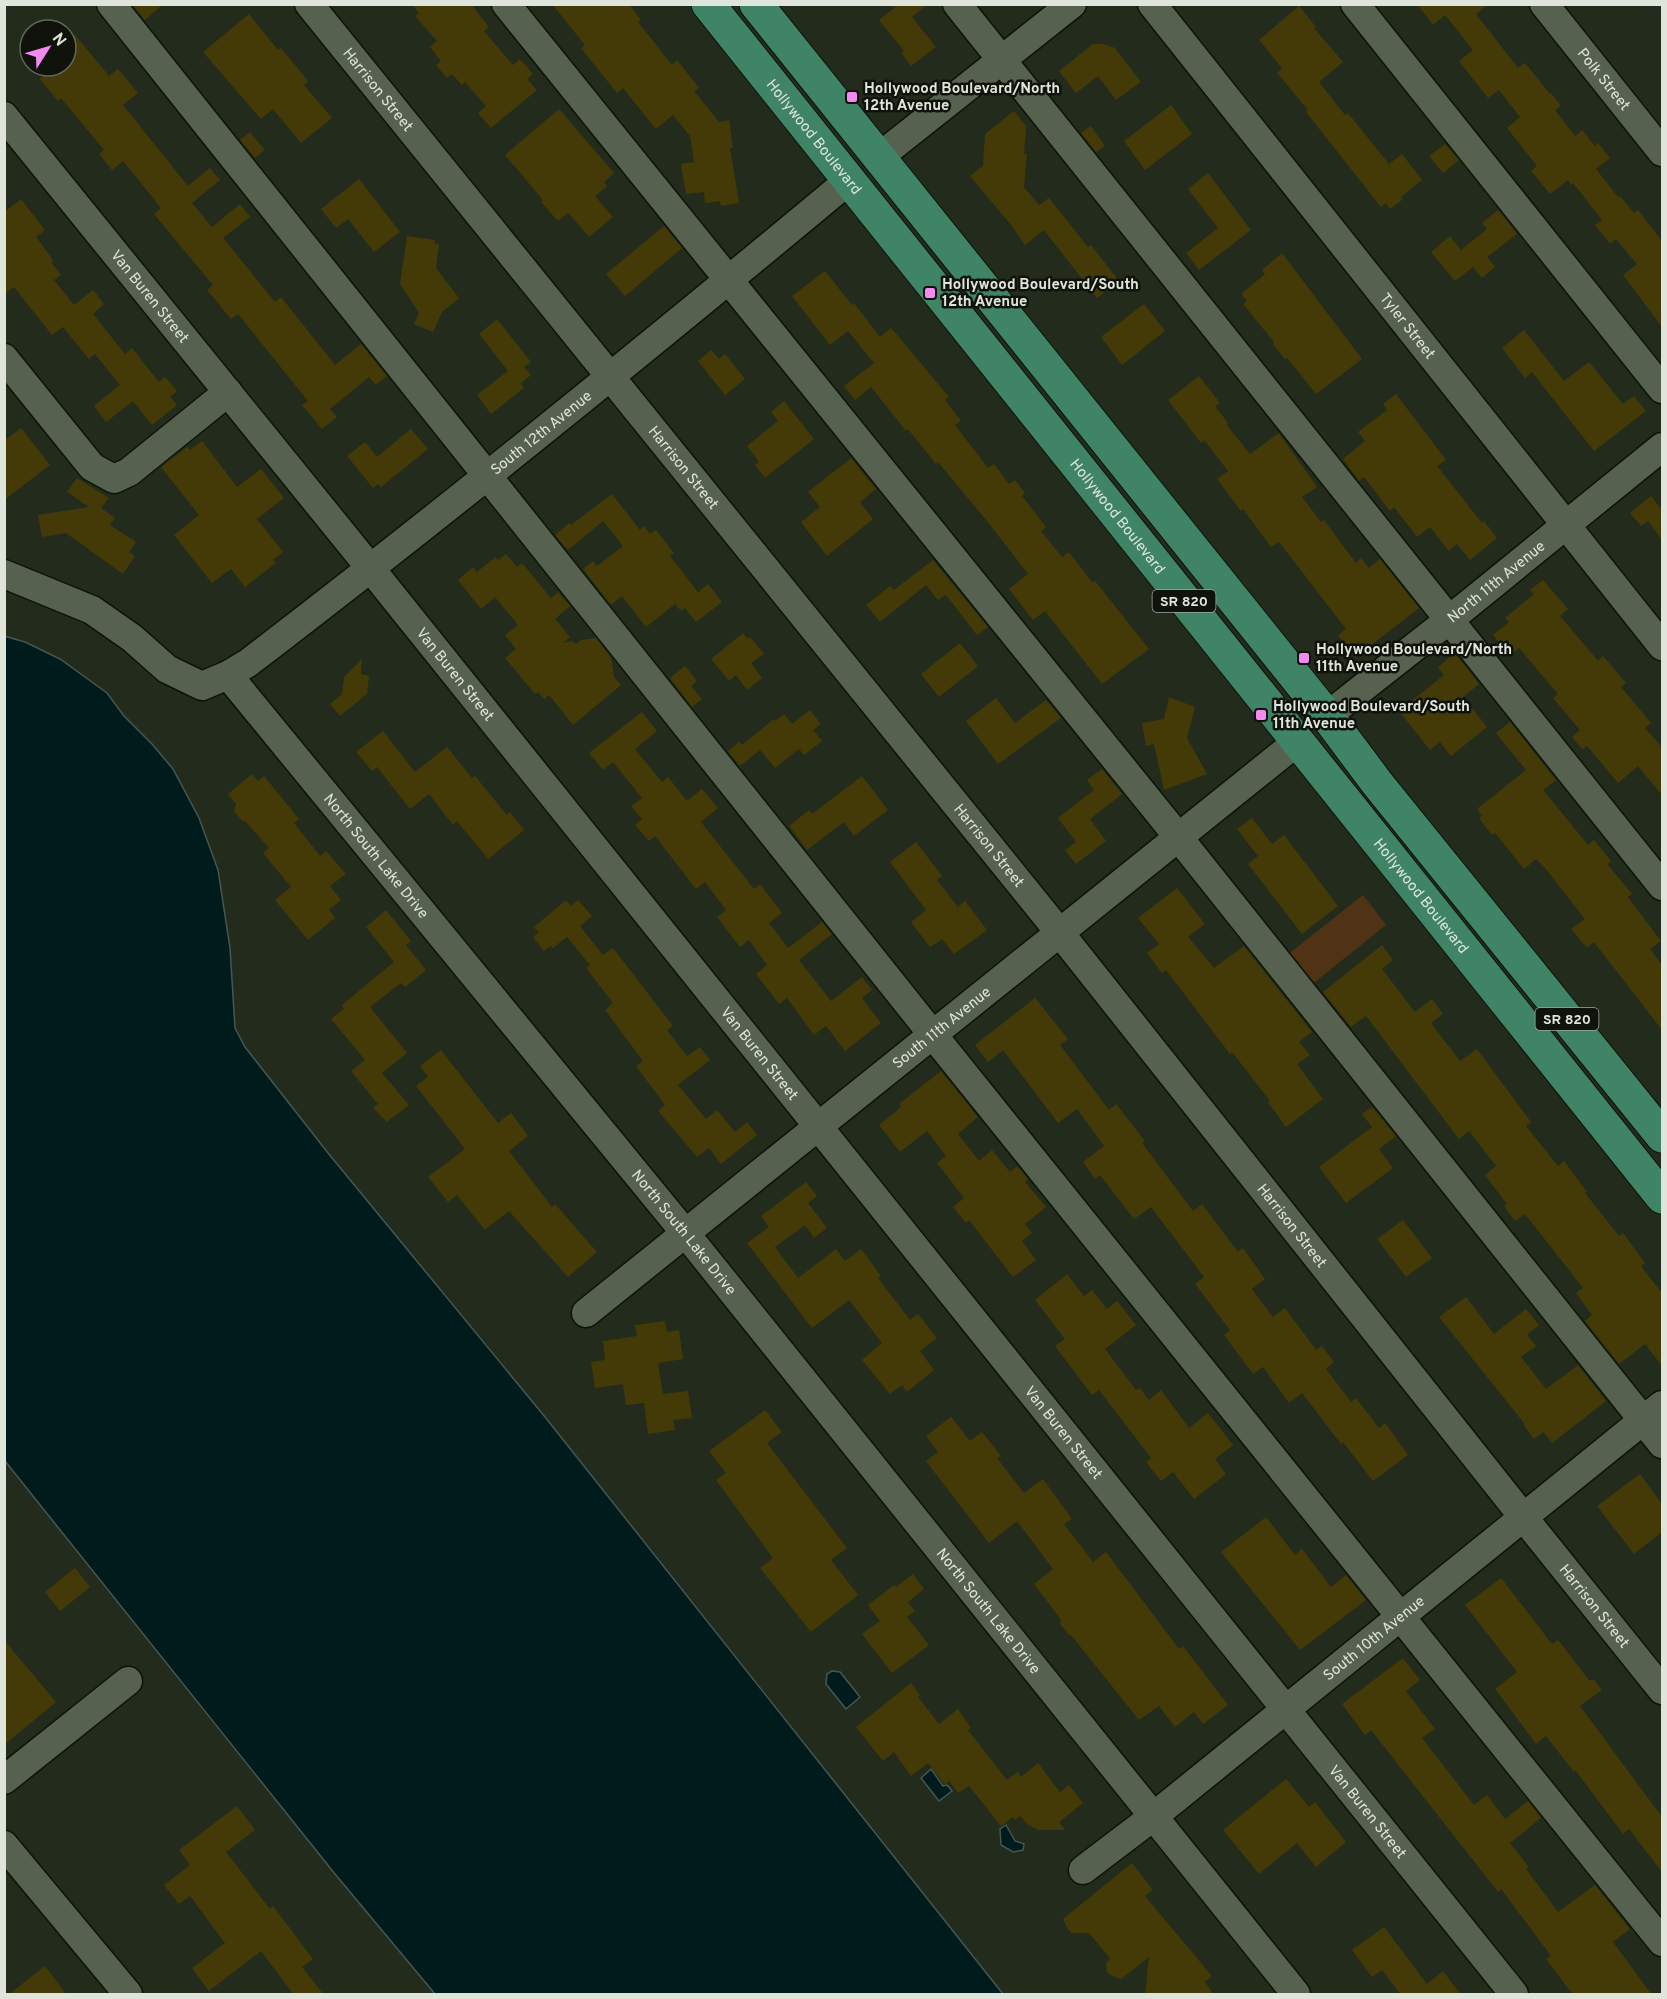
<svg xmlns="http://www.w3.org/2000/svg" width="1667" height="1999" font-family="Overpass,sans-serif">
	<style>
		.green { fill: #4f3314 }
		.water { fill: #001b1b; stroke: #435854; stroke-width: 1.5 }
		.building { fill: #433a07 }
		.lines { fill: none; stroke-linecap: round; stroke-linejoin: round }
		.minor-casing { stroke: #0c1406; stroke-width: 31 }
		.major-casing { stroke: #0c1406; stroke-width: 35 }
		.minor { stroke: #56614f; stroke-width: 28 }
		.major { stroke: #3f8466; stroke-width: 33 }
		.poi-dot { fill: #f38af2; stroke: #0f130c; stroke-width: 2 }
		.labels { text-anchor: middle; stroke-width: 5; stroke-linejoin: round; paint-order: stroke }
		.shield { fill: #0f130c; stroke: #a1a69c; stroke-width: 1.5 }
		.shield-label { font-size: 14px; font-weight: bold; fill: #dfe5da }
		.street-label { font-size: 15px; fill: #dfe5da; stroke: #0f130c }
		.poi-label { font-size: 15px; font-weight: bold; fill: #dfe5da; stroke: #0f130c; text-anchor: start }
	</style>
	<rect width="100%" height="100%" fill="#232c1c"/>
	<path class="green" d="M1363,895L1386,925L1310,986L1286,956Z"/>
	<path class="water" d="M4,636L25,642L60,659L107,693L124,716L152,744L173,769L199,818L218,870L230,948L235,1028L245,1047L328,1153L545,1417L1003,1994H435L335,1874L5,1461Z
		M832,1671L840,1672L860,1697L846,1709L826,1684L827,1674Z
		M931,1769L943,1786L947,1785L952,1791L939,1801L921,1778Z
		M1006,1825L1015,1841L1024,1844L1023,1850L1013,1852L1001,1845L1000,1829Z"/>
	<path class="building" d="M132,4H163L145,20Z
		M412,4H471L489,27L484,31L513,65L520,59L533,74L527,79L537,90L491,128L478,113L486,106L465,82L462,85L452,74L447,78L436,65L441,61L430,47L437,41L415,16L419,13Z
		M552,4H629L641,20L638,22L672,65L677,60L699,88L694,91L719,122L729,120L733,148H730L739,203L721,206L720,201L705,203L704,192L686,194L681,164L694,162L690,136L673,115L656,129L623,88L617,93L581,48L585,45Z
		M899,4H927L912,17L936,47L911,66L901,53L904,51L879,20Z
		M1417,4H1488L1476,14L1518,68L1525,63L1550,94L1551,93L1561,106L1555,110L1575,136L1582,130L1595,146L1598,143L1610,158L1596,169L1618,197L1620,196L1634,213L1638,210L1662,241V327L1623,275L1637,264L1616,239L1610,244L1595,225L1602,220L1573,183L1571,185L1568,180L1550,194L1531,171L1537,166L1507,128L1520,117L1499,90L1488,98L1459,61L1473,50L1445,15L1433,25Z
		M1299,6L1316,27L1314,28L1343,62L1319,82L1345,115L1348,113L1389,164L1402,154L1422,180L1401,197L1403,199L1390,209L1386,203L1381,207L1306,112L1308,110L1277,73L1282,68L1259,40Z
		M249,14L278,50L281,48L308,81L304,85L332,118L301,143L273,109L261,119L203,52Z
		M75,35L109,76L118,69L138,93L123,105L188,186L210,168L220,180L192,203L212,227L240,204L250,217L223,238L275,302L281,297L335,365L361,344L387,376L376,385L369,377L330,409L337,417L322,429L302,405L308,401L238,314L231,319L207,290L213,285L154,214L161,208L123,161L112,170L99,154L104,150L61,98L58,101L40,79L44,75L37,66H66V43Z
		M1093,44H1103L1115,48L1141,82L1116,100L1098,76L1076,93L1059,71Z
		M1171,105L1192,134L1145,170L1124,141Z
		M559,109L614,173L604,182L607,186L595,196L613,217L589,237L568,213L558,221L541,202L543,200L505,155Z
		M1014,111L1026,126L1024,154H1027L1024,187L1039,205L1049,198L1088,247L1091,245L1119,281L1097,298L1044,230L1025,245L1012,226L970,176L983,166L985,134Z
		M1091,126L1105,146L1096,152L1081,133Z
		M250,132L265,150L255,158L240,140Z
		M1445,144L1459,160L1443,173L1429,156Z
		M1208,173L1251,230L1199,270L1186,253L1218,228L1188,189Z
		M359,179L400,232L374,252L348,219L336,228L321,209Z
		M21,199L45,230L36,237L53,260L51,262L61,275L54,280L74,305L93,290L104,304L93,314L125,354L132,348L159,382L165,377L177,391L170,397L177,405L152,425L133,401L106,422L94,406L120,385L95,354L89,359L63,327L52,335L14,287L4,294V212Z
		M1498,210L1517,234L1487,257L1495,267L1482,278L1473,267L1455,281L1431,252L1450,236L1461,250L1487,229L1482,223Z
		M664,226L682,248L625,296L606,274Z
		M407,236L435,240L434,243L439,244L436,268L459,298L442,312L433,332L414,324L419,313L400,284Z
		M1282,253L1362,359L1316,394L1287,358L1285,359L1273,344L1274,342L1243,304L1247,301L1241,294L1265,274L1262,270Z
		M825,271L852,305L854,303L880,337L891,328L899,337L949,397L945,400L961,421L955,425L988,468L994,464L1009,484L1015,480L1025,493L1022,496L1046,527L1041,531L1062,557L1069,552L1092,582L1095,581L1149,649L1102,684L1045,611L1033,620L1009,589L1028,574L987,521L938,462L936,464L908,429L906,431L871,387L855,400L844,386L874,363L848,331L830,345L792,296Z
		M1144,304L1165,331L1122,365L1101,337Z
		M497,319L531,362L524,367L531,375L521,383L524,388L491,414L477,395L508,371L479,334Z
		M1524,330L1564,381L1589,362L1623,404L1634,396L1646,411L1594,451L1532,372L1525,378L1502,348Z
		M711,350L719,359L725,354L745,379L725,395L698,361Z
		M1199,376L1220,403L1215,406L1228,423L1226,424L1250,454L1279,433L1317,487L1302,497L1321,522L1324,520L1356,563L1361,558L1369,568L1380,559L1419,608L1355,658L1338,635L1346,629L1279,542L1271,547L1243,509L1241,511L1217,479L1228,471L1204,440L1201,443L1168,400Z
		M1396,394L1446,460L1437,466L1482,523L1484,521L1497,538L1470,560L1457,544L1449,551L1430,527L1417,537L1394,507L1390,511L1364,477L1359,481L1343,459L1365,441L1358,432L1387,410L1383,404Z
		M784,401L814,439L765,478L755,465L759,462L747,446L778,421L771,412Z
		M21,428L50,465L4,500V441Z
		M411,429L428,449L381,487L378,484L373,488L347,456L365,442L377,457Z
		M202,441L237,487L261,469L284,498L257,519L283,552L273,560L276,563L245,587L231,569L212,583L174,535L199,515L161,467L187,447L190,450Z
		M851,458L876,489L860,502L873,519L827,556L801,522L820,507L808,492Z
		M77,478L109,498L101,508L115,518L110,525L136,542L129,552L135,556L123,574L66,533L42,537L38,515L89,507L67,492Z
		M612,494L640,530L644,526L650,534L656,530L674,553L670,556L698,592L708,584L722,602L696,622L685,608L681,611L675,604L646,627L622,596L611,605L583,569L593,561L597,566L623,546L603,521L568,550L555,535L569,523L571,525Z
		M1651,496L1662,510V540L1648,521L1641,526L1630,513Z
		M506,554L517,567L522,563L551,598L558,592L570,606L555,619L570,637L563,643L573,641L576,644L581,640L596,638L611,658L614,677L621,685L573,725L549,695L544,699L538,692L535,694L505,658L516,649L505,635L518,625L495,597L481,609L458,580L473,567L477,572L495,557L498,560Z
		M933,560L988,627L977,635L946,595L938,600L926,585L880,622L866,605L890,586L894,590Z
		M1543,580L1568,609L1560,616L1598,661L1603,656L1626,683L1621,687L1651,723L1645,728L1662,747V795L1638,766L1618,783L1587,746L1582,749L1572,737L1580,730L1553,698L1558,694L1519,648L1510,655L1493,635L1509,622L1505,618L1534,594L1530,590Z
		M743,633L748,639L750,637L764,654L751,663L762,678L747,690L736,675L729,681L711,659Z
		M960,643L978,666L939,697L921,674Z
		M1455,653L1479,684L1463,697L1487,727L1451,756L1440,742L1430,750L1399,711L1444,675L1438,667Z
		M362,659L361,674L369,676L367,694L340,716L330,704L342,694L344,677Z
		M685,666L697,681L691,686L702,699L692,707L670,678Z
		M1169,697L1195,707L1187,738L1207,774L1164,790L1154,744L1146,746L1142,723L1164,719Z
		M996,698L1015,723L1046,700L1061,718L998,764L966,721Z
		M810,710L821,724L813,730L822,741L804,755L799,749L775,768L760,750L740,766L728,751L739,742L742,745L774,719L775,721L784,714L792,724Z
		M642,712L657,731L635,749L662,782L668,777L687,801L702,789L718,808L701,822L754,889L760,884L782,913L769,923L788,948L822,922L832,934L799,960L831,1001L862,977L872,990L862,998L881,1023L845,1051L826,1026L814,1035L787,998L779,1004L756,974L767,965L749,940L740,947L717,917L726,910L705,882L696,889L655,836L649,841L635,825L642,819L631,806L642,798L613,762L603,770L589,753Z
		M1510,722L1556,780L1543,790L1588,845L1594,840L1611,861L1607,864L1632,894L1628,897L1661,941L1650,949L1662,965V1030L1594,942L1587,948L1571,929L1585,919L1545,868L1536,859L1524,869L1495,833L1492,835L1479,818L1482,816L1477,809L1526,770L1496,733Z
		M383,731L415,772L447,747L472,778L475,776L507,815L510,812L524,830L488,859L457,821L453,825L429,794L410,809L377,767L372,771L356,752Z
		M1102,769L1122,794L1090,819L1106,841L1076,864L1065,850L1076,842L1058,818L1094,790L1087,780Z
		M252,774L258,781L264,776L299,819L294,823L320,856L326,851L346,874L330,886L341,900L329,910L335,918L308,940L275,900L291,887L263,853L269,848L245,821H242L234,811L236,804L228,794Z
		M862,776L888,810L854,836L844,822L807,850L789,826L809,810L812,814Z
		M1252,818L1272,844L1284,835L1338,906L1302,934L1248,864L1258,856L1237,829Z
		M916,842L942,876L937,880L958,907L965,901L987,930L954,954L942,939L930,947L911,922L926,910L890,862Z
		M1177,888L1205,924L1188,937L1214,968L1244,946L1312,1032L1299,1042L1310,1055L1297,1064L1323,1099L1286,1127L1268,1102L1270,1101L1232,1052L1230,1054L1166,970L1162,973L1147,953L1159,944L1138,918Z
		M566,900L571,906L578,900L592,916L580,926L603,955L613,948L673,1026L667,1030L687,1056L700,1047L710,1060L678,1085L706,1119L717,1110L735,1132L747,1122L757,1135L721,1164L709,1148L697,1157L658,1111L665,1105L636,1066L643,1061L605,1010L613,1003L586,968L590,965L567,937L553,948L550,946L544,951L533,937L539,932L534,927Z
		M386,910L411,941L406,945L426,970L405,987L401,983L370,1007L407,1053L382,1073L409,1105L387,1122L373,1108L378,1104L351,1071L365,1060L331,1019L344,1009L342,1005L394,962L366,927Z
		M1382,945L1393,960L1382,969L1415,1012L1432,999L1443,1014L1431,1023L1460,1061L1477,1049L1531,1122L1526,1126L1558,1166L1564,1161L1587,1192L1585,1193L1619,1236L1623,1233L1645,1263L1641,1266L1662,1293V1366L1645,1344L1619,1364L1585,1321L1592,1315L1576,1293L1583,1288L1525,1214L1515,1221L1504,1206L1507,1204L1485,1175L1496,1166L1469,1131L1459,1139L1366,1016L1351,1027L1323,992Z
		M1035,998L1068,1039L1060,1045L1109,1110L1116,1104L1145,1141L1142,1143L1193,1211L1202,1204L1238,1252L1243,1248L1265,1279L1252,1289L1273,1317L1285,1308L1316,1350L1322,1346L1334,1362L1326,1369L1351,1402L1356,1398L1379,1428L1385,1423L1408,1455L1373,1481L1343,1442L1341,1444L1302,1393L1289,1403L1263,1367L1253,1374L1224,1335L1230,1330L1195,1284L1204,1277L1151,1207L1134,1219L1100,1175L1095,1179L1083,1162L1104,1146L1077,1109L1058,1123L1003,1050L988,1062L975,1045Z
		M441,1050L498,1123L511,1113L528,1136L509,1151L552,1207L555,1204L597,1252L568,1277L509,1211L485,1230L457,1195L448,1202L428,1177L465,1149L416,1086L428,1077L420,1066Z
		M941,1071L978,1117L958,1134L979,1161L992,1150L1010,1172L1017,1166L1028,1179L1025,1182L1046,1207L1025,1224L1032,1233L1022,1241L1036,1260L1013,1277L969,1220L966,1223L953,1207L964,1198L937,1163L946,1156L927,1131L900,1152L879,1125L901,1107L899,1104Z
		M1372,1107L1396,1136L1379,1149L1393,1168L1346,1203L1319,1167L1372,1127L1362,1114Z
		M806,1182L817,1196L808,1203L827,1228L814,1238L805,1225L775,1247L798,1278L836,1249L845,1261L861,1249L881,1276L878,1278L910,1320L918,1314L937,1338L920,1351L934,1370L907,1392L902,1385L890,1394L862,1360L882,1343L849,1300L812,1328L747,1243L769,1227L761,1216Z
		M1403,1220L1432,1258L1406,1277L1377,1239Z
		M1067,1274L1084,1296L1092,1290L1107,1309L1117,1301L1136,1325L1105,1349L1136,1390L1140,1388L1149,1400L1161,1390L1189,1428L1208,1413L1233,1445L1215,1459L1226,1474L1194,1499L1173,1472L1161,1481L1146,1462L1151,1458L1099,1390L1092,1395L1055,1346L1065,1339L1035,1300Z
		M1466,1297L1494,1334L1526,1309L1539,1325L1527,1335L1536,1346L1521,1357L1546,1389L1578,1365L1606,1401L1552,1443L1543,1432L1534,1439L1523,1424L1524,1423L1439,1317Z
		M665,1321L667,1332L679,1330L683,1359L658,1363L663,1394L688,1391L692,1418L673,1420L675,1430L648,1434L644,1403L626,1405L623,1384L595,1388L591,1362L605,1360L603,1341L637,1336L635,1325Z
		M765,1410L782,1432L767,1443L847,1548L831,1560L858,1595L811,1632L760,1568L773,1558L716,1480L726,1473L709,1451Z
		M951,1417L970,1441L982,1432L1001,1456L997,1458L1024,1493L1043,1479L1072,1519L1064,1524L1093,1562L1106,1552L1179,1649L1183,1646L1228,1705L1203,1724L1194,1712L1175,1727L1159,1706L1139,1720L1071,1635L1070,1636L1059,1623L1062,1621L1034,1584L1053,1569L1017,1521L989,1543L926,1461L938,1452L926,1436Z
		M1640,1474L1662,1504V1532L1634,1554L1597,1506Z
		M1266,1517L1295,1555L1302,1549L1331,1587L1346,1575L1366,1600L1300,1650L1221,1552Z
		M75,1568L90,1587L60,1611L45,1592Z
		M913,1574L924,1589L908,1602L915,1611L907,1617L929,1645L892,1673L862,1634L880,1621L868,1605L894,1585L896,1587Z
		M1501,1578L1552,1644L1558,1640L1589,1680H1594L1602,1690L1580,1706L1662,1817V1872L1629,1829L1623,1834L1576,1771L1574,1772L1546,1736L1536,1744L1495,1689L1517,1672L1465,1605Z
		M4,1640L56,1702L4,1745Z
		M1403,1658L1420,1680L1406,1691L1435,1729L1422,1738L1474,1805L1487,1795L1505,1819L1528,1801L1541,1818L1510,1843L1529,1867L1526,1869L1558,1912L1595,1885L1630,1929L1613,1942L1652,1995H1573L1546,1959L1551,1956L1501,1889L1498,1892L1371,1730L1365,1735L1342,1704Z
		M911,1683L920,1695L918,1697L939,1724L958,1709L971,1728L968,1730L1007,1780L1018,1772L1021,1777L1038,1763L1060,1792L1069,1785L1083,1803L1059,1822L1065,1830H1039L1028,1825L1020,1816L1015,1820L1013,1817L1001,1826L969,1786L958,1793L949,1781L945,1785L928,1763L911,1776L894,1752L883,1761L856,1727Z
		M1286,1779L1309,1807L1315,1802L1346,1842L1316,1867L1297,1843L1259,1874L1223,1830Z
		M237,1806L255,1830L226,1852L270,1909L273,1906L313,1959L302,1967L324,1995H294L261,1951L209,1991L192,1968L225,1943L190,1896L179,1904L164,1885L190,1865L179,1850Z
		M1132,1863L1153,1890L1145,1896L1212,1976L1205,1982L1214,1995H1145L1149,1957L1121,1979L1110,1975L1107,1972L1106,1963L1110,1958L1089,1933H1072L1068,1929L1063,1919Z
		M1384,1927L1427,1984L1443,1971L1461,1995H1401L1382,1970L1372,1977L1352,1950Z
		M45,1966L67,1995H8Z"/>
	<g class="lines">
		<g class="minor-casing">
			<g id="minor">
				<path d="M111,4L933,1035L1662,1942"/>
				<path id="s1" d="M309,4L1060,933L1524,1518L1662,1690"/>
				<path d="M506,4L1179,838L1662,1444"/>
				<path d="M957,4L1662,886"/>
				<path id="s2" d="M1152,4L1662,646"/>
				<path d="M1355,4L1662,389"/>
				<path id="s3" d="M1544,4L1662,152"/>
				<path id="s4" d="M4,116L371,569L1514,1994"/>
				<path d="M879,157L1072,4"/>
				<path d="M4,358L92,467L114,479L129,472L228,392"/>
				<path id="s5" d="M4,574L92,610L132,638L167,669L202,686L228,675L248,663C452,507 651,345 848,181"/>
				<path id="s6" d="M228,675L686,1234L1296,1994"/>
				<path id="s7" d="M1327,716L1449,620L1662,447"/>
				<path id="s8" d="M586,1313L1297,742"/>
				<path d="M4,1780L128,1681"/>
				<path d="M4,1845L128,1994"/>
				<path id="s9" d="M1083,1870L1154,1816L1662,1405"/>
			</g>
		</g>
		<g class="major-casing">
			<g id="major">
				<path id="s10" d="M708,4L1662,1197"/>
				<path d="M756,4L1327,716L1377,783L1662,1136"/>
			</g>
		</g>
		<use href="#minor" class="minor"/>
		<use href="#major" class="major"/>
	</g>
	<g class="poi-dot">
		<rect x="846" y="91" width="12" height="12" rx="3"/>
		<rect x="924" y="287" width="12" height="12" rx="3"/>
		<rect x="1298" y="652" width="12" height="12" rx="3"/>
		<rect x="1255" y="709" width="12" height="12" rx="3"/>
	</g>
	<g class="labels">
		<g class="shield">
			<rect x="1152.5" y="590" width="63" height="22" rx="4.5"/>
			<rect x="1535.5" y="1008" width="63" height="22" rx="4.5"/>
		</g>
		<g class="shield-label">
			<text x="1184" y="606">SR 820</text>
			<text x="1567" y="1024">SR 820</text>
		</g>
		<g class="street-label">
			<text dy="5" stroke="none"><textPath href="#s3" startOffset="96">Polk Street</textPath></text>
			<text dy="5" stroke="none"><textPath href="#s1" startOffset="110">Harrison Street</textPath></text>
			<text dy="5" stroke="none"><textPath href="#s10" startOffset="170">Hollywood Boulevard</textPath></text>
			<text dy="5" stroke="none"><textPath href="#s4" startOffset="232">Van Buren Street</textPath></text>
			<text dy="5" stroke="none"><textPath href="#s2" startOffset="411">Tyler Street</textPath></text>
			<text dy="5" stroke="none"><textPath href="#s5" startOffset="654">South 12th Avenue</textPath></text>
			<text dy="5" stroke="none"><textPath href="#s1" startOffset="596">Harrison Street</textPath></text>
			<text dy="5" stroke="none"><textPath href="#s10" startOffset="656">Hollywood Boulevard</textPath></text>
			<text dy="5" stroke="none"><textPath href="#s7" startOffset="216">North 11th Avenue</textPath></text>
			<text dy="5" stroke="none"><textPath href="#s4" startOffset="718">Van Buren Street</textPath></text>
			<text dy="5" stroke="none"><textPath href="#s1" startOffset="1082">Harrison Street</textPath></text>
			<text dy="5" stroke="none"><textPath href="#s6" startOffset="234">North South Lake Drive</textPath></text>
			<text dy="5" stroke="none"><textPath href="#s10" startOffset="1142">Hollywood Boulevard</textPath></text>
			<text dy="5" stroke="none"><textPath href="#s8" startOffset="456">South 11th Avenue</textPath></text>
			<text dy="5" stroke="none"><textPath href="#s4" startOffset="1204">Van Buren Street</textPath></text>
			<text dy="5" stroke="none"><textPath href="#s1" startOffset="1568">Harrison Street</textPath></text>
			<text dy="5" stroke="none"><textPath href="#s6" startOffset="720">North South Lake Drive</textPath></text>
			<text dy="5" stroke="none"><textPath href="#s4" startOffset="1690">Van Buren Street</textPath></text>
			<text dy="5" stroke="none"><textPath href="#s1" startOffset="2054">Harrison Street</textPath></text>
			<text dy="5" stroke="none"><textPath href="#s6" startOffset="1206">North South Lake Drive</textPath></text>
			<text dy="5" stroke="none"><textPath href="#s9" startOffset="372">South 10th Avenue</textPath></text>
			<text dy="5" stroke="none"><textPath href="#s4" startOffset="2176">Van Buren Street</textPath></text>
		</g>
		<g class="poi-label">
			<text x="864" y="93">Hollywood Boulevard/North<tspan x="864" dy="17">12th Avenue</tspan></text>
			<text x="942" y="289">Hollywood Boulevard/South<tspan x="942" dy="17">12th Avenue</tspan></text>
			<text x="1316" y="654">Hollywood Boulevard/North<tspan x="1316" dy="17">11th Avenue</tspan></text>
			<text x="1273" y="711">Hollywood Boulevard/South<tspan x="1273" dy="17">11th Avenue</tspan></text>
		</g>
	</g>
	<rect width="1667" height="1999" fill="none" stroke="#dfe5da" stroke-width="12"/>
	<g transform="translate(48 48) rotate(53)"><circle r="28" fill="#0f130c" stroke="#62675e" stroke-width="1.5"/>
	<path d="M0-4.5L10 22L0 15L-10 22Z" fill="#f38af2"/>
	<text y="-9" font-size="16" font-weight="bold" text-anchor="middle" fill="#dfe5da">N</text>
	</g>
</svg>
